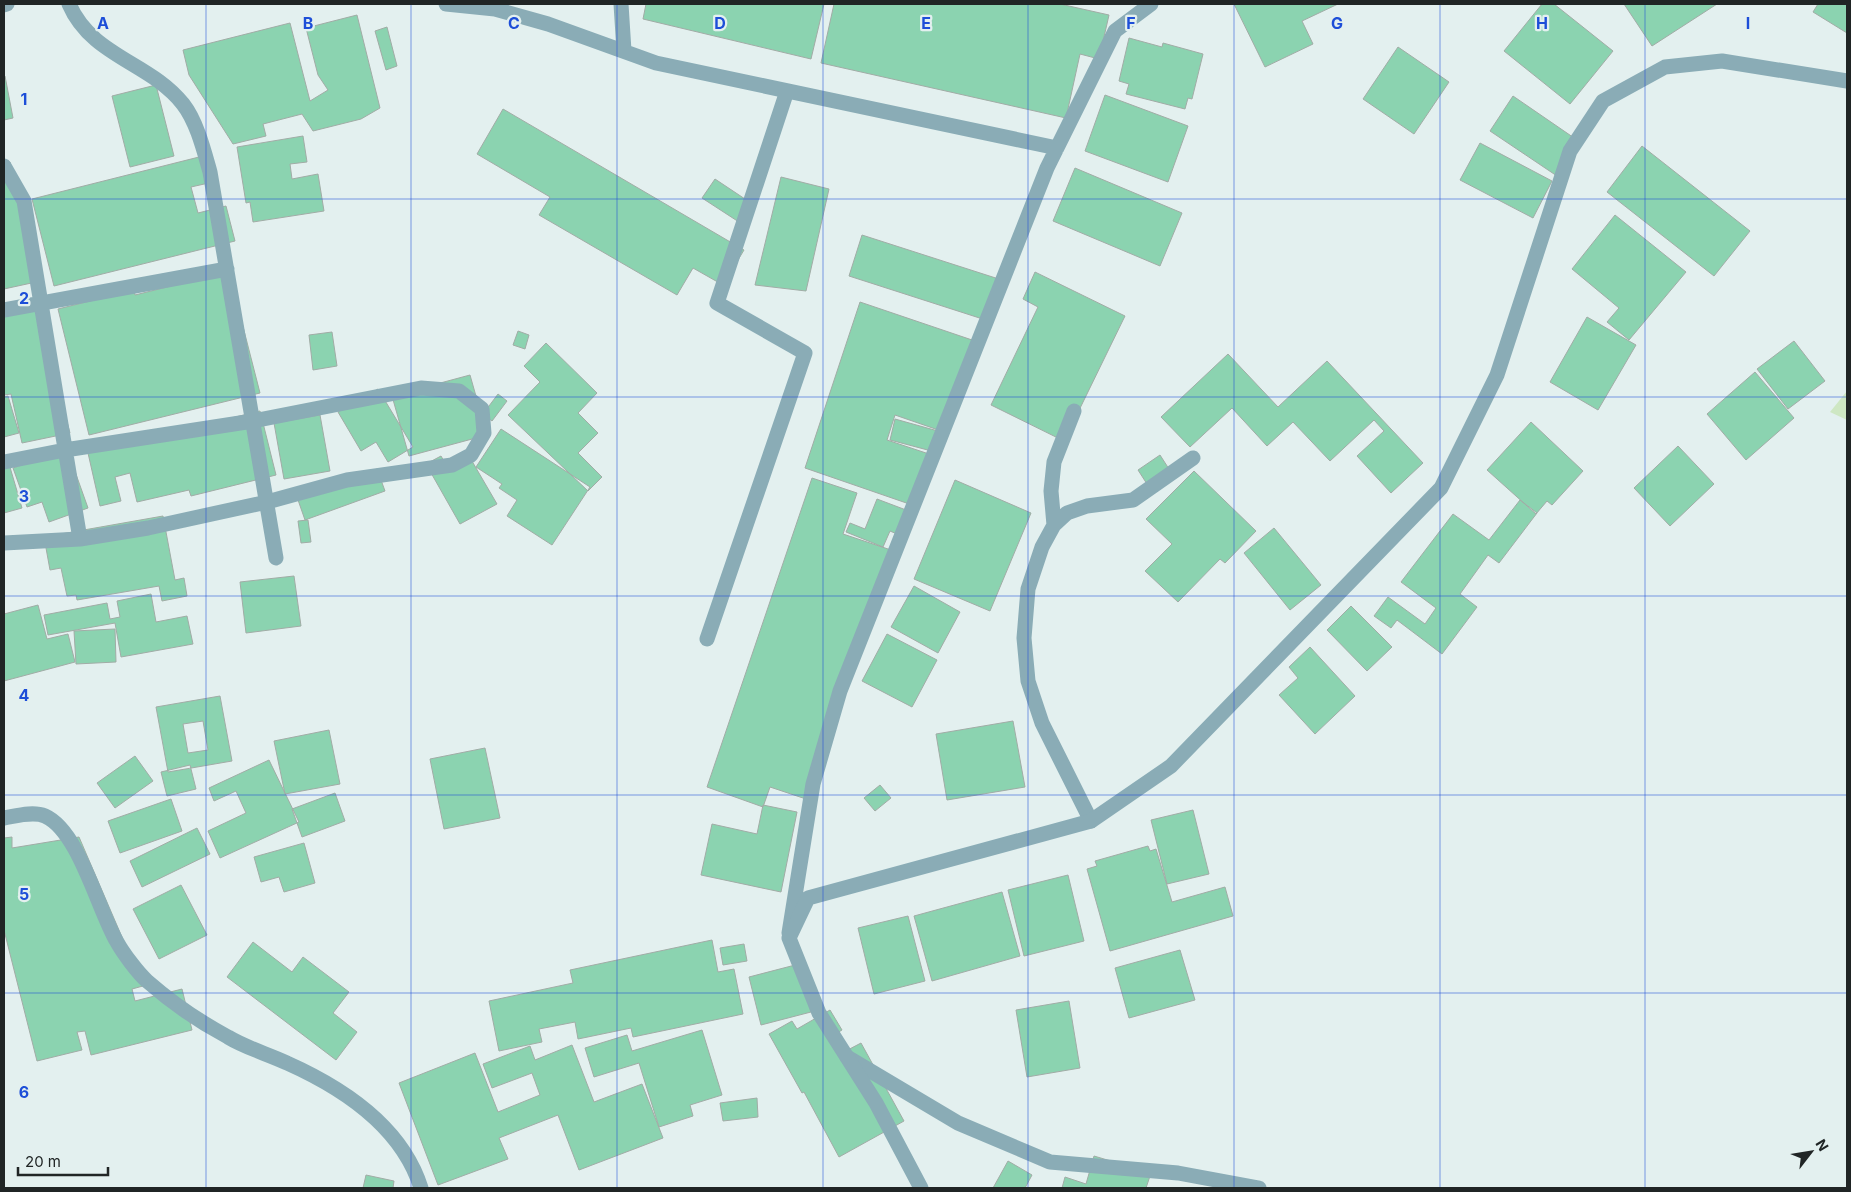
<svg xmlns="http://www.w3.org/2000/svg" width="1851" height="1192" font-family="Inter,sans-serif">
	<style>
		.green { fill: #cee7c3 }
		.building { fill: #8bd3b0; stroke: #a1aca6; fill-rule: evenodd }
		.lines { fill: none; stroke-linecap: round; stroke-linejoin: round }
		.minor { stroke: #8aacb6; stroke-width: 15 }
		.tertiary { stroke: #8aacb6; stroke-width: 15 }
		.grid { fill: none; stroke: #1d4ed8; stroke-width: 1; stroke-opacity: 0.55 }
		.grid-label { font-size: 16px; text-anchor: middle; font-weight: bold; fill: #1d4ed8; stroke: #e3f0ef; stroke-width: 4.5; stroke-linejoin: round; paint-order: stroke }
	</style>
	<rect width="100%" height="100%" fill="#e3f0ef"/>
	<path class="green" d="M1847,391V420L1830,412Z"/>
	<path class="building" d="M646,4H824L811,59L643,19Z
		M834,4H1060L1109,15L1099,59L1080,54L1066,118L821,63Z
		M1234,4H1338L1302,21L1313,44L1265,67Z
		M1542,4H1554L1613,51L1570,104L1504,51Z
		M1624,4H1717L1652,46Z
		M1818,4H1847V33L1813,12Z
		M357,15L380,108L361,119L313,131L302,114L263,124L266,136L233,144L189,75L183,50L290,23L310,101L328,90L318,75L306,28Z
		M387,27L397,66L386,70L375,31Z
		M1129,38L1162,47L1163,43L1203,54L1192,99L1188,98L1185,109L1126,94L1129,84L1119,81Z
		M1398,47L1449,82L1414,134L1363,99Z
		M4,76H5L13,118L4,120Z
		M156,85L174,156L130,167L112,96Z
		M1105,95L1188,126L1168,182L1085,151Z
		M1513,96L1580,142L1557,176L1490,131Z
		M503,109L744,250L723,285L693,268L677,295L539,215L550,197L477,154Z
		M303,136L307,162L290,164L292,179L318,174L324,211L253,222L250,202L246,203L237,147Z
		M1480,143L1552,181L1533,218L1460,180Z
		M1642,146L1750,231L1714,276L1607,192Z
		M207,155L213,182L191,187L198,213L226,206L235,241L54,286L32,199Z
		M10,162L36,282L4,289V163Z
		M1075,168L1182,213L1160,266L1053,221Z
		M781,177L829,189L806,291L755,285Z
		M715,179L754,205L742,224L702,198Z
		M1615,215L1686,272L1629,340L1607,322L1619,308L1572,269Z
		M862,235L1005,281L992,322L849,276Z
		M231,271L239,311L260,393L89,435L58,309L134,290L135,295Z
		M1035,272L1125,316L1064,441L991,405L1038,307L1023,299Z
		M860,302L978,342L947,433L895,415L887,440L935,456L918,507L805,468Z
		M36,307L70,433L22,443L11,394L4,395V314Z
		M1587,317L1636,345L1598,410L1550,382Z
		M518,331L529,335L525,349L513,345Z
		M332,332L337,366L313,370L309,335Z
		M1794,341L1825,381L1788,409L1757,369Z
		M546,343L597,393L578,413L598,433L578,453L602,477L588,491L508,415L540,382L524,366Z
		M1228,354L1278,407L1327,361L1423,463L1391,493L1357,456L1384,431L1374,420L1330,461L1293,422L1267,446L1232,408L1190,447L1161,417Z
		M1755,372L1794,418L1746,460L1707,414Z
		M470,375L487,435L409,456L392,396Z
		M378,389L413,447L388,462L376,442L361,451L338,412Z
		M498,394L507,401L492,421L483,414Z
		M8,396L19,433L4,437V397Z
		M260,411L276,475L191,496L189,490L137,502L130,473L115,477L121,501L100,506L88,453Z
		M320,415L330,471L284,479L274,423Z
		M895,419L945,433L939,453L890,440Z
		M1531,422L1583,471L1552,505L1547,501L1536,514L1487,470Z
		M501,429L590,487L552,545L507,516L517,500L499,488L502,484L476,467Z
		M1678,446L1714,484L1670,526L1634,488Z
		M67,449L88,508L49,522L42,502L27,507L13,468Z
		M1160,455L1169,469L1147,484L1138,470Z
		M441,456L448,468L469,456L497,504L460,524L426,464Z
		M7,457L22,508L4,513V458Z
		M377,469L385,491L305,520L297,497Z
		M1194,471L1256,531L1225,563L1220,559L1178,602L1145,571L1172,544L1146,519Z
		M812,478L857,493L843,534L894,551L809,800L770,787L763,807L707,787Z
		M955,480L1031,513L990,611L914,579Z
		M877,499L914,513L904,537L890,531L883,547L846,532L850,523L865,529Z
		M1520,500L1537,513L1499,563L1488,555L1460,594L1477,607L1442,654L1397,620L1391,628L1374,616L1388,597L1425,624L1436,608L1401,582L1453,514L1489,540Z
		M163,516L175,580L184,578L187,596L162,601L159,586L77,600L76,595L67,596L61,568L50,570L44,537Z
		M308,520L311,542L301,543L298,521Z
		M1274,528L1321,585L1290,610L1244,553Z
		M294,576L301,626L246,633L240,582Z
		M914,586L960,612L938,653L891,627Z
		M151,594L156,622L187,616L193,644L121,657L115,623L48,635L44,615L107,603L110,619L120,617L117,601Z
		M38,605L47,639L68,634L75,662L4,681V614Z
		M1351,606L1392,647L1367,671L1327,630Z
		M115,629L116,662L76,664L74,631Z
		M887,634L937,660L912,707L862,681Z
		M1310,647L1355,696L1315,734L1279,695L1298,678L1289,667Z
		M220,696L232,761L168,772L156,707ZM203,721L208,750L188,753L183,724Z
		M1013,721L1025,787L947,800L936,734Z
		M329,730L340,784L285,794L274,741Z
		M485,748L500,818L444,829L430,759Z
		M135,756L153,781L115,808L97,783Z
		M269,760L299,822L220,858L208,831L246,813L236,791L214,801L209,788Z
		M190,765L196,789L167,796L161,772Z
		M880,785L891,798L875,811L864,798Z
		M335,793L345,821L302,837L292,809Z
		M171,799L182,831L120,853L108,821Z
		M763,805L797,812L781,892L701,875L712,824L757,834Z
		M1193,810L1209,874L1167,884L1151,820Z
		M197,828L210,854L142,887L130,861Z
		M12,837V848L79,837L143,986L132,989L135,1001L182,989L192,1030L91,1055L85,1031L77,1032L82,1050L37,1061L4,930V838Z
		M304,843L315,883L284,892L279,877L261,882L254,857Z
		M1148,846L1150,851L1156,849L1172,902L1225,887L1233,916L1110,951L1087,869L1097,866L1095,861Z
		M1068,875L1084,941L1024,956L1008,890Z
		M181,885L207,935L159,959L133,909Z
		M1002,892L1020,956L932,981L914,916Z
		M908,916L925,981L874,994L858,928Z
		M712,940L718,972L734,969L743,1014L633,1037L631,1028L578,1039L575,1022L539,1029L542,1042L499,1051L489,1001L573,983L570,970Z
		M253,942L292,972L303,957L349,992L333,1013L357,1032L336,1060L227,977Z
		M744,944L747,961L723,965L720,948Z
		M1180,950L1195,1000L1129,1018L1115,968Z
		M799,964L811,1012L761,1025L749,977Z
		M1069,1001L1080,1068L1027,1077L1016,1010Z
		M830,1010L842,1030L832,1036L842,1053L861,1043L904,1121L839,1157L804,1092L802,1093L769,1034L792,1021L797,1029Z
		M702,1030L722,1095L690,1105L693,1116L659,1127L639,1063L594,1077L585,1048L627,1035L632,1051Z
		M572,1045L594,1102L642,1084L663,1138L579,1170L558,1115L499,1138L508,1159L438,1185L399,1083L475,1053L498,1112L540,1095L532,1073L492,1088L483,1064L530,1046L535,1060Z
		M757,1098L758,1117L723,1121L720,1103Z
		M1094,1156L1151,1173L1146,1188H1062L1065,1177L1086,1184Z
		M1008,1161L1032,1175L1025,1188H993Z
		M366,1175L394,1181L393,1188H363Z"/>
	<g class="lines">
		<path class="minor" d="M69,4C92,57 150,62 183,104C197,122 204,151 210,172L276,558
			M446,4L495,9L548,24L656,63L1057,148
			M621,4L624,51
			M4,5L7,4
			M4,166L24,201L80,539
			M4,310L227,269
			M4,462L65,450L253,421L421,388L459,391L482,409L484,433L471,455L452,465L347,480L267,502L148,528L80,539L4,543
			M1054,525L1051,491L1054,462L1074,411
			M707,639L805,353L717,303L787,91
			M4,818C16,816 33,811 45,816C79,831 98,910 117,942C123,953 138,973 147,981C171,1002 200,1022 228,1037C246,1048 268,1054 287,1063C343,1088 402,1127 421,1188
			M1091,821L1042,723L1028,681L1024,638L1028,589L1042,547L1054,525L1067,513L1087,506L1133,500L1193,458
			M789,933L813,784L840,691L1047,168L1115,31L1151,4
			M847,1057L958,1123L1050,1162L1178,1173L1259,1188"/>
		<path class="tertiary" d="M921,1188L876,1103L819,1013L789,938L808,898L1091,821L1171,766L1441,488L1497,375L1570,151L1603,101L1665,67L1722,61L1847,81"/>
	</g>
	<path class="grid" d="M206,4V1188M411,4V1188M617,4V1188M823,4V1188M1028,4V1188M1234,4V1188M1440,4V1188M1645,4V1188M4,199H1847M4,397H1847M4,596H1847M4,795H1847M4,993H1847"/>
	<g class="grid-label">
		<text x="103" y="29">A</text>
		<text x="308" y="29">B</text>
		<text x="514" y="29">C</text>
		<text x="720" y="29">D</text>
		<text x="926" y="29">E</text>
		<text x="1131" y="29">F</text>
		<text x="1337" y="29">G</text>
		<text x="1542" y="29">H</text>
		<text x="1748" y="29">I</text>
		<text x="24" y="105">1</text>
		<text x="24" y="304">2</text>
		<text x="24" y="502">3</text>
		<text x="24" y="701">4</text>
		<text x="24" y="900">5</text>
		<text x="24" y="1098">6</text>
	</g>
	<rect width="1851" height="1192" fill="none" stroke="#202525" stroke-width="10"/>
	<g transform="translate(1811 1152) rotate(59)" stroke="#e3f0ef" stroke-width="4" paint-order="stroke">
	<path d="M0-4L9 19L0 12L-9 19Z" fill="#202525"/>
	<text y="-8" font-size="14" font-weight="bold" text-anchor="middle" fill="#202525">N</text>
	</g>
	<path d="M18 1167v8h90v-8" fill="none" stroke="#202525" stroke-width="2.5"/>
	<text x="25" y="1167" font-size="15" fill="#202525" stroke="#e3f0ef" stroke-width="4" paint-order="stroke">20 m</text>
</svg>
